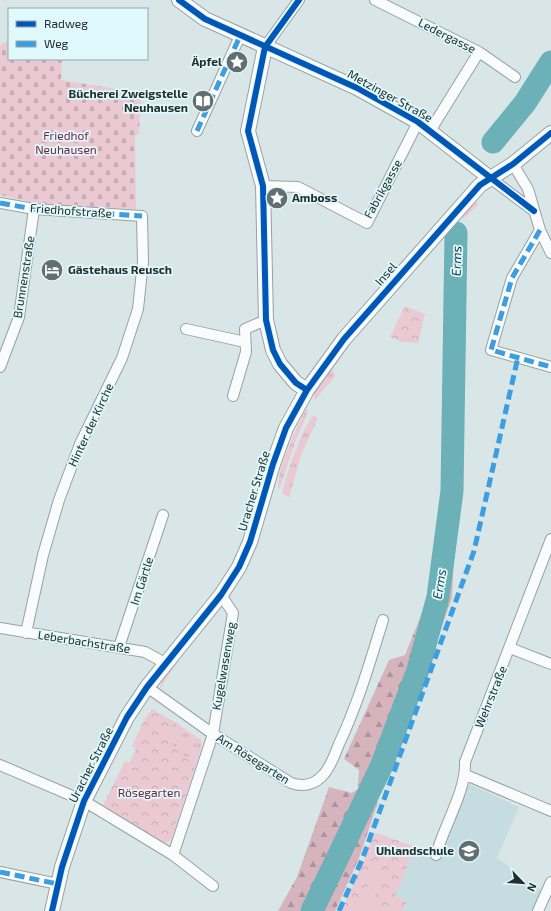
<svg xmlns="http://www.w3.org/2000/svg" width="551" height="911" font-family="'Exo 2',sans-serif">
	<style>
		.built { fill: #c5dde0 }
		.grass { fill: url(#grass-tufts) }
		.forest { fill: url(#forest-firs) }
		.cemetery { fill: url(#cemetery-stones) }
		.park { fill: url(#park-crowns) }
		.pitch { fill: #eac9d3 }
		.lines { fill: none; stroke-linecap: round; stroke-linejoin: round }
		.river { stroke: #6cb0b8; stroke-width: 23 }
		.street-casing { stroke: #98a1a3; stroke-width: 12 }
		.secondary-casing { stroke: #98a1a3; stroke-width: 16 }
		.street { stroke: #f9fbfc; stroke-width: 10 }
		.secondary { stroke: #f9fbfc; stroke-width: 14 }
		.quiet { stroke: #3c9de1; stroke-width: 5; stroke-dasharray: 10 5; stroke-linecap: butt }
		.cycleway-casing { stroke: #e0f9fc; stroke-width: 8 }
		.cycleway { stroke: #0057b8; stroke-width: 6 }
		.labels { text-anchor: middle; stroke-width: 3.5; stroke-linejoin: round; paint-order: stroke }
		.street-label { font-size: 12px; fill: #242e2f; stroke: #e0f9fc }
		.poi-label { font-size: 12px; font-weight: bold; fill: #242e2f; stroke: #e0f9fc; text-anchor: end }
		.park-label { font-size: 12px; fill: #721f3a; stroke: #e0f9fc }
		.water-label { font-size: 13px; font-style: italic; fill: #0e393e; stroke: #e0f9fc }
	</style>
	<defs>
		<pattern id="grass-tufts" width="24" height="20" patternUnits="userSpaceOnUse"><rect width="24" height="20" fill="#eac9d3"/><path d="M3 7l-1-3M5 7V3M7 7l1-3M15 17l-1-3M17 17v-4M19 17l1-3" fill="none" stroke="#c9adb5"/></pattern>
		<pattern id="forest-firs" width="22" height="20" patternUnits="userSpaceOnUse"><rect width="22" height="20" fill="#d5b4be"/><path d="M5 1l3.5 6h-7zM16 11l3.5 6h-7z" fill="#ad939b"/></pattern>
		<pattern id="cemetery-stones" width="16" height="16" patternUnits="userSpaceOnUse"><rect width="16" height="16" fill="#eac9d3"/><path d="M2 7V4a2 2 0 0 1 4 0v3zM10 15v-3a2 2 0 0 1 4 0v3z" fill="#c9adb5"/></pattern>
		<pattern id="park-crowns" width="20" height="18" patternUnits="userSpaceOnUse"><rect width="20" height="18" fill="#eac9d3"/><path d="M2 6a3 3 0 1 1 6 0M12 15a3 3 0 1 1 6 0" fill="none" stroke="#c9adb5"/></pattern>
	</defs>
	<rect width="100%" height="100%" fill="#d9e6e8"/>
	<path class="built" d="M467,783L519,807L497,858L516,871L515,876L542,890L532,911H342L376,833L436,854Z"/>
	<path class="grass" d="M476,201L478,205L463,219V214Z
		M332,368L335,376L315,400C311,391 326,376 332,368Z
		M306,409L308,412L296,440L279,490C274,475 298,424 306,409Z
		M313,415L318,418L301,455L289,498L282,493C289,467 298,438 313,415Z
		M178,658L179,659L160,689L161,680Z
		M175,722L201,740L202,746L197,761L183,756L163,736Z"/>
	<path class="forest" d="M454,556L452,598L384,786L376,792L358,786L359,770L344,759L389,660L405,655L428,598L439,561Z
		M329,787L352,793L356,790L374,797L378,802L359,858L335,911H278L297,877Z"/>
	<path class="cemetery" d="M9,39V59H62L61,80L141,93L139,133L135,136L136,209L41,204L0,195V46Z"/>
	<path class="park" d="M405,306L425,314L418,343L403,342L390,337Z
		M152,709L175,722L163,736L183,756L197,761L171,840L165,843H159L103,805L125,761L129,763L136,749L132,746L144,720Z
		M376,833L415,847L395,896L407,902L402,911H367L383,877L374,873L356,911H342Z"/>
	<path class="pitch" d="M374,873L383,877L367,911H356Z"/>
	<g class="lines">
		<path class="river" d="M493,142L525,103L551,62
			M312,911L381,767L418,670L438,597L452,491L456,233"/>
		<g class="street-casing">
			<path id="street" d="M375,0L479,52L515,77
				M265,47L299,0
				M197,131L240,36
				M430,131L479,52
				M513,164L528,189L540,230L551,253
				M490,178L534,211
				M263,186L298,187L367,223L418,122
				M0,203L34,209L142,216L143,261L138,309L122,358L80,444L59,500L43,555L26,633
				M540,230L512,278L491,350L551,367
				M186,329L245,342
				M0,367L19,317L34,209
				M233,396L246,352L245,329L266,320
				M0,628L145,652L165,663
				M119,647L163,515
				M510,648L551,664
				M147,687L213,734L291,783C303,787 315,785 324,774C331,766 335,754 339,744C358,704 370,662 383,620
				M0,765L84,801L173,855L213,734L233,613L221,595
				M466,775L551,811
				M173,855L213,886
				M436,855C444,825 466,792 465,762L551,539
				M0,872L58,884
				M538,911L551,882"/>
		</g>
		<g class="secondary-casing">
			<path id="secondary" d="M179,0L205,19L357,88L418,122L490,178
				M265,47L248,131L263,186L266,320L273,350L280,364L296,383L307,390
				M52,911L62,867L84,801L127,717L147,687L221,595L239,567L250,542L273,464L286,428L307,390L344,339L480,185L513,164L551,133"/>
		</g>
		<use href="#street" class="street"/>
		<use href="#secondary" class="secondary"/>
		<path class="quiet" d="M197,131L240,36
			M0,203L34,209L142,216
			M540,230L512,278L491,350L551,367
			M0,872L58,884
			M339,911L362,860L474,551L518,357"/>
		<g class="cycleway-casing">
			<path id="cycleway" d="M179,0L205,19L357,88L418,122L534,211
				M299,0L265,47L248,131L263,186L266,320L273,350L280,364L296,383L307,390
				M52,911L62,867L84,801L127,717L147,687L221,595L239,567L250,542L273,464L286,428L307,390L344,339L480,185L513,164L551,133"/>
		</g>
		<use href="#cycleway" class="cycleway"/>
	</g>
	<defs>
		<g id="sight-disc" transform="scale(1.15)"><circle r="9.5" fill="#636e70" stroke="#e0f9fc"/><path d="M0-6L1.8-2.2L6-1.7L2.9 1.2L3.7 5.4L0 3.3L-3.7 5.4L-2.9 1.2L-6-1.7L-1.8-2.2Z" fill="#fff"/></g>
		<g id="library-disc" transform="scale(1.15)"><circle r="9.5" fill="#636e70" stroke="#e0f9fc"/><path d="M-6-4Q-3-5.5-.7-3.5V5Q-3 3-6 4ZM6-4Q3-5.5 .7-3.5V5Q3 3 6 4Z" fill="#fff"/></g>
		<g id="hotel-disc" transform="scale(1.15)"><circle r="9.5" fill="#636e70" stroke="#e0f9fc"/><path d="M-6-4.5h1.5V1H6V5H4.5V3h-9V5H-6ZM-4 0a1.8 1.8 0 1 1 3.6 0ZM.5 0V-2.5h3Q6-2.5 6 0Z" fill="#fff"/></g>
		<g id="school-disc" transform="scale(1.15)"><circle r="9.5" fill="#636e70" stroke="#e0f9fc"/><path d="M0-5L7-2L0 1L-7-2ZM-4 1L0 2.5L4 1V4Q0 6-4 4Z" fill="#fff"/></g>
	</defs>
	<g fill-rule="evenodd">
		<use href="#sight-disc" x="237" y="62"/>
		<use href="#library-disc" x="203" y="101"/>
		<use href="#sight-disc" x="277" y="198"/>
		<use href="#hotel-disc" x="52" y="270"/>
		<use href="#school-disc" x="469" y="851"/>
	</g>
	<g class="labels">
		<g class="street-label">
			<text transform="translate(447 36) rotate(27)" y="4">Ledergasse</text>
			<text transform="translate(390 96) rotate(29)" y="4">Metzinger Straße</text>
			<text transform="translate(383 189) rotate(-61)" y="4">Fabrikgasse</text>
			<text transform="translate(71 211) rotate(4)" y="4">Friedhofstraße</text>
			<text transform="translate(386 274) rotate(-49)" y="4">Insel</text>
			<text transform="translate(24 277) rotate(-81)" y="4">Brunnenstraße</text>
			<text transform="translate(91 425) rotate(-65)" y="4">Hinter der Kirche</text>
			<text transform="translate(254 491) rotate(-73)" y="4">Uracher Straße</text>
			<text transform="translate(142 581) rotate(-72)" y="4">Im Gärtle</text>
			<text transform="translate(84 642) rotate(9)" y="4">Leberbachstraße</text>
			<text transform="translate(224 666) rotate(-80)" y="4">Kugelwasenweg</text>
			<text transform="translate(491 697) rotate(-68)" y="4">Wehrstraße</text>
			<text transform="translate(253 759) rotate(32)" y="4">Am Rösegarten</text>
			<text transform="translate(91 765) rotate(-63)" y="4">Uracher Straße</text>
		</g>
		<g class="poi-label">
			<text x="222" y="66">Äpfel</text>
			<text x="188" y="98">Bücherei Zweigstelle<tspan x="188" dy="14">Neuhausen</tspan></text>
			<text x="292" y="202" text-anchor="start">Amboss</text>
			<text x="68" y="274" text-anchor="start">Gästehaus Reusch</text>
			<text x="454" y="855">Uhlandschule</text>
		</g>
		<g class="park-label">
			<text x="66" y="140">Friedhof<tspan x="66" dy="14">Neuhausen</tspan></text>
			<text x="149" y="797">Rösegarten</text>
		</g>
		<g class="water-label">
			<text transform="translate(456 261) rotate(-89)" y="5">Erms</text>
			<text transform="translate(439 584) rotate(-81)" y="5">Erms</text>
		</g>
	</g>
	<rect x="8" y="8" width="140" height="52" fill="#e0f9fc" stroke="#95a8aa"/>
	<rect x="16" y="21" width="20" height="6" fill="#0057b8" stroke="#95a8aa"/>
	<text x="44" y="28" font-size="12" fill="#242e2f">Radweg</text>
	<rect x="16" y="41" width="20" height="6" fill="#3c9de1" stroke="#95a8aa"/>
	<text x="44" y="48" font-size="12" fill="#242e2f">Weg</text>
	<g transform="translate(523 883) rotate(115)" stroke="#e0f9fc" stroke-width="3" paint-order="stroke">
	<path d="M0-3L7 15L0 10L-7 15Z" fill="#242e2f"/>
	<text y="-6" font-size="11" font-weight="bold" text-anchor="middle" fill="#242e2f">N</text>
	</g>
</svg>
